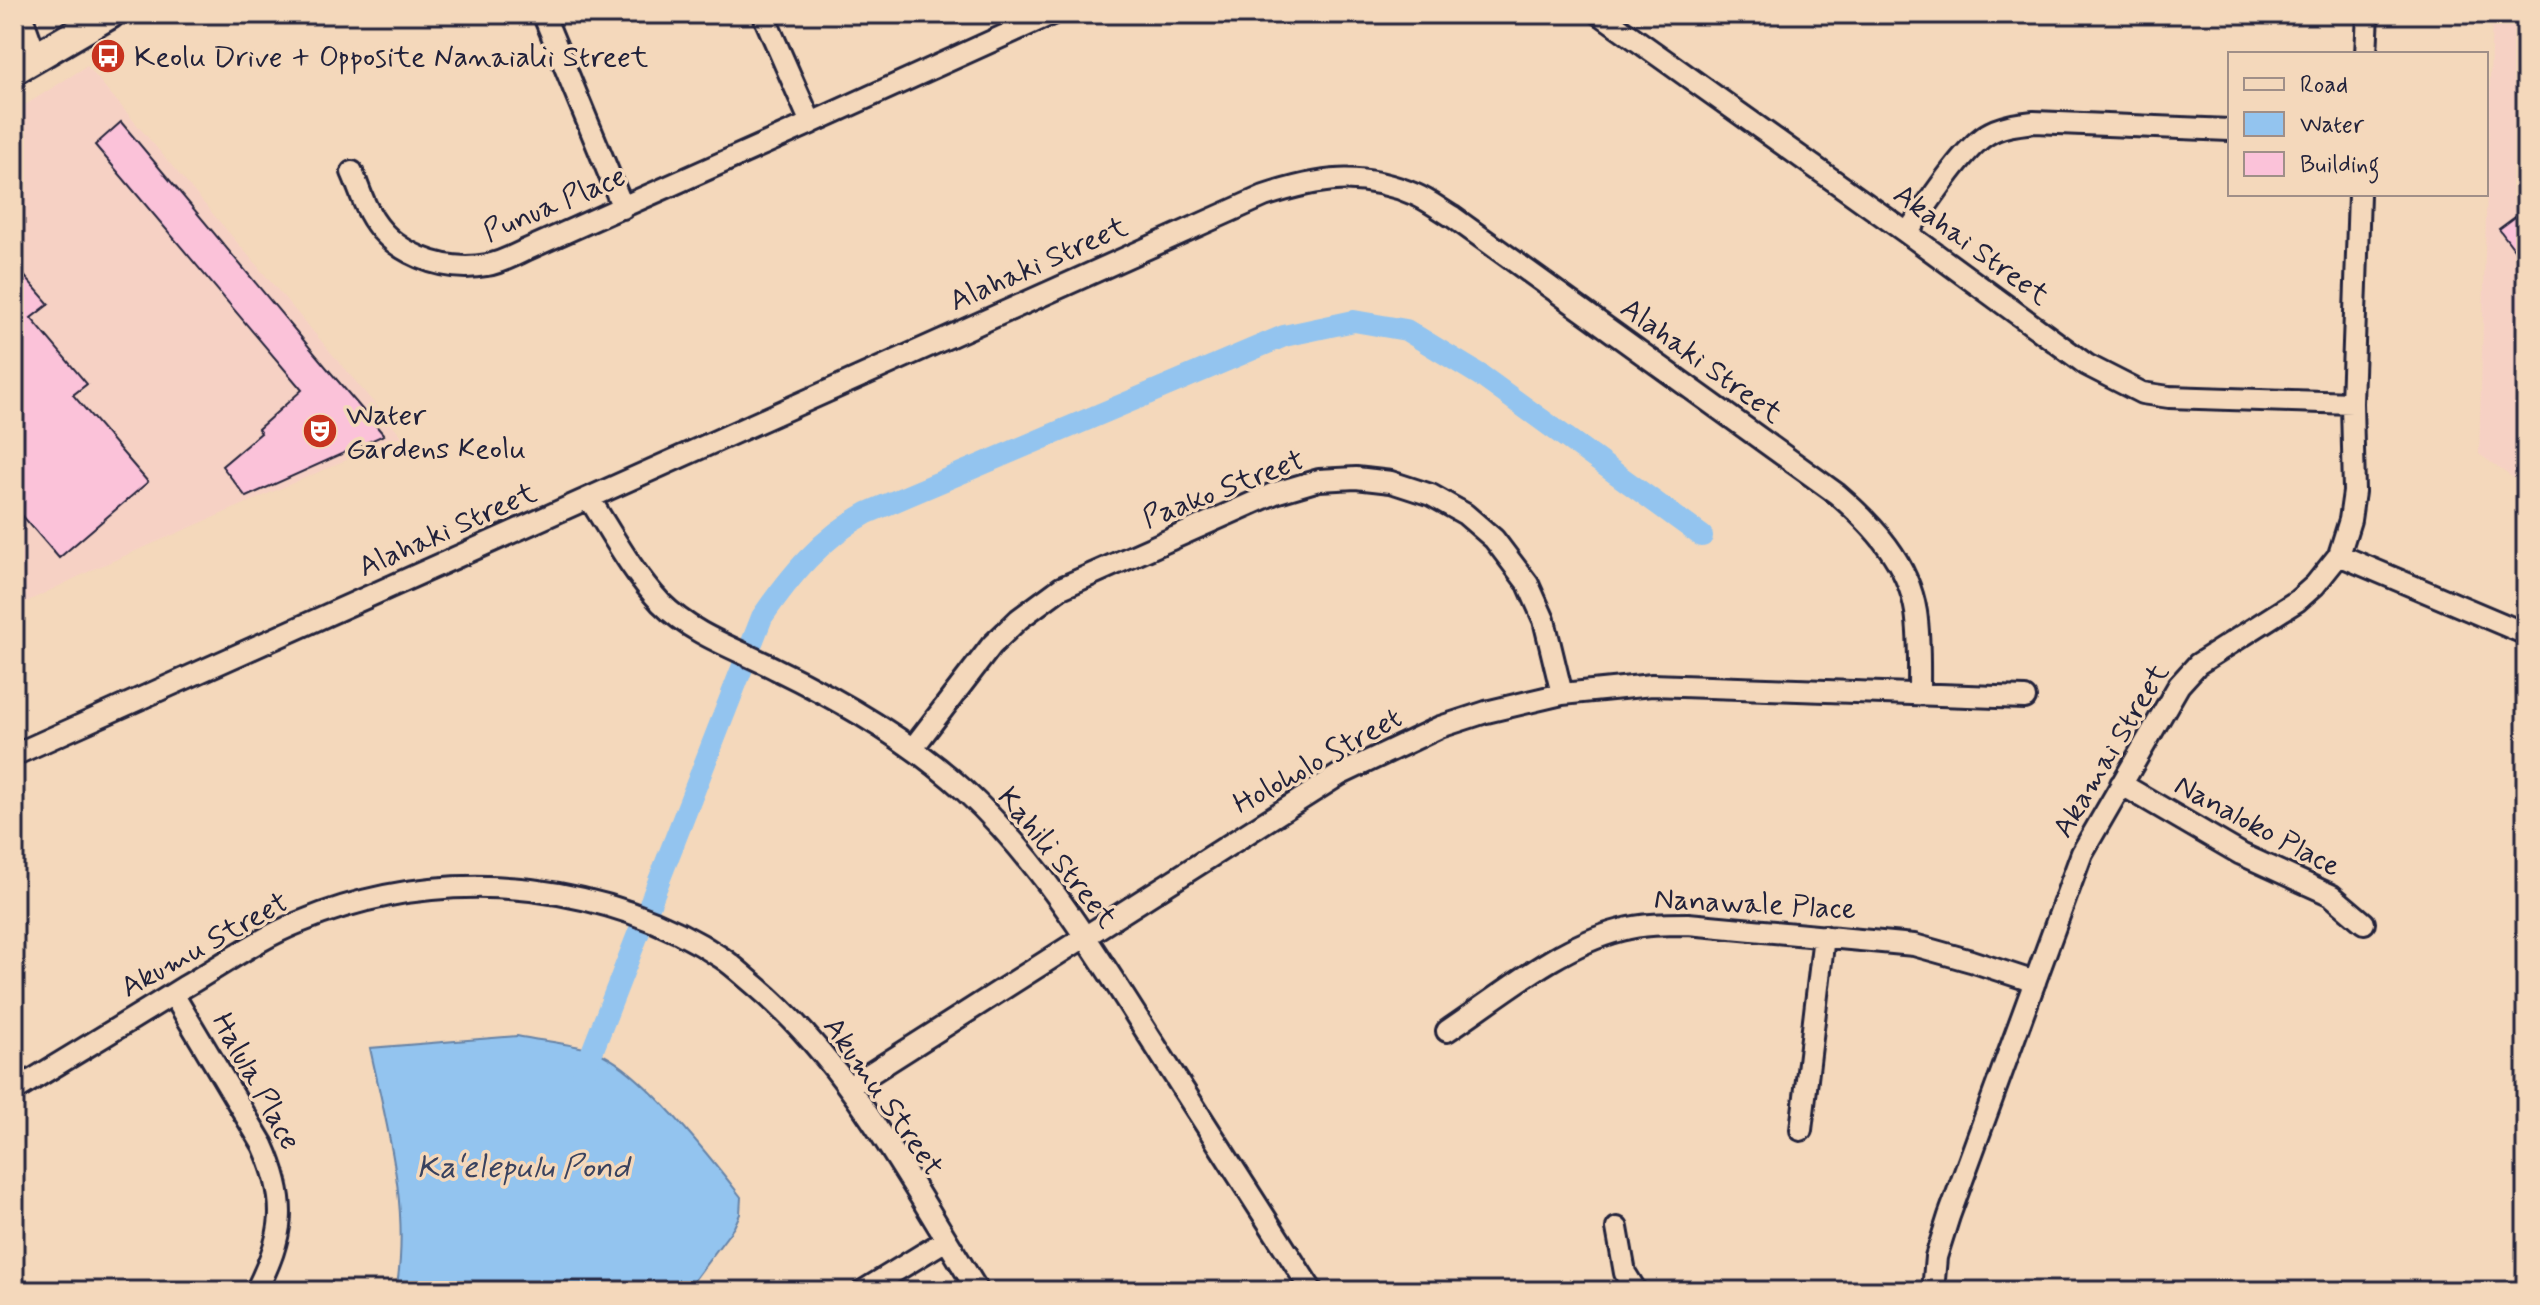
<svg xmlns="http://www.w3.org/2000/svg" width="2540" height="1305" font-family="Mynerve,sans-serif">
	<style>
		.built { fill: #f6d1c4 }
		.water { fill: #93c4ef; stroke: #6683a7; stroke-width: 2 }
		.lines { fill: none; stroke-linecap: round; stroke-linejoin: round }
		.canal { stroke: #93c4ef; stroke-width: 22 }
		.building { fill: #fbc2d9; stroke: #22223b; stroke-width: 2 }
		.street-casing { stroke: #22223b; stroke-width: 26 }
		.secondary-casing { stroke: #22223b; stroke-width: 34 }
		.street { stroke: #f4d8bb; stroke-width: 20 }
		.secondary { stroke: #f4d8bb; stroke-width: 28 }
		.labels { text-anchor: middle; stroke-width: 7; stroke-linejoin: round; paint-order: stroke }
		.poi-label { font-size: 30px; fill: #22223b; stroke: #f4d8bb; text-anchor: start }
		.street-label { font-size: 30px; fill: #22223b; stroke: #f4d8bb }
		.water-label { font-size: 32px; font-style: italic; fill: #39425f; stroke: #f4d8bb }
	</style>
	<rect width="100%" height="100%" fill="#f4d8bb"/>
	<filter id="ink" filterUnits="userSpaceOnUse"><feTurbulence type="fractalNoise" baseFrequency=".0125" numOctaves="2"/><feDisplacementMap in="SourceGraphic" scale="16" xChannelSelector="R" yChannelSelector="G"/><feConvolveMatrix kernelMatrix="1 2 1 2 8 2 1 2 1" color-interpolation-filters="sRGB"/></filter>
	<g filter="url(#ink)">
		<path class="built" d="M2492,14H2526V487L2479,454Z
			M87,66L402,436L94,569L14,608V112Z"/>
		<path class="water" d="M517,1036C540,1041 577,1044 597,1052C641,1069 711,1158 741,1197L740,1214L734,1227L686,1291H396C411,1210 387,1127 370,1048Z"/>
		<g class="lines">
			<path class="canal" d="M583,1075L762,617C791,575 821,538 867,513L1284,336L1354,321L1406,330L1480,375L1702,536"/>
		</g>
		<path class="building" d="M121,122L326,367L384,435L246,497L222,466L261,433L258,429L302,390L95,145Z
			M2526,209V265L2499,229Z
			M14,264L49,304L31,318L87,384L73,395L148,482L59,558L14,506Z"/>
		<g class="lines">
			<g class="street-casing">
				<path id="street" d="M21,14L36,56
					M763,14L811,123L1052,14
					M1600,14L1907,233L2087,365L2142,393L2169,397L2352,403
					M544,16L623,208
					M2366,54L2368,14
					M352,172C358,185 362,200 369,212C391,254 443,273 487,265C501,263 515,255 528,249L811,123
					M1907,233C1926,207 1961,151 1986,135C2000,126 2017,124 2034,122L2230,130
					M589,498C612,534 632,572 661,603C693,635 737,649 776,669C842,701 909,740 964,790C1040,860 1094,949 1149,1036C1204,1121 1258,1206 1312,1291
					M2339,555L2526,634
					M913,748L992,645L1019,619L1061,588L1275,493L1319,480L1356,478L1391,482L1431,495L1465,514L1494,539L1528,584L1544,620L1562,694
					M14,755L1264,196C1319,178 1360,171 1416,195C1428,200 1441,210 1453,217L1837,494C1873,525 1908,562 1916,612C1920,639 1919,667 1919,694
					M2121,784L2241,854L2331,895L2364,923
					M173,994L263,1145C289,1203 284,1235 256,1291
					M1447,1031C1501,995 1558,946 1621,930C1643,924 1666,924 1688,924L1914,945L1971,961L2035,982
					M849,1087L1339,775L1440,727L1486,712L1562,694L1652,685L2025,698
					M14,1091C71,1056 128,1022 184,987C222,965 259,938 300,922C373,892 452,881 531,890C598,898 666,920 722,958C734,966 744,976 755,985C852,1067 911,1185 978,1291
					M1801,1130L1824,936
					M1617,1228L1625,1273L1636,1291
					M863,1291L946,1240
					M1933,1291L1936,1257L1949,1216L2082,853L2179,685L2198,664L2297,601L2315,585L2339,555L2350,520L2354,492L2352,403L2359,194"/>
			</g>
			<g class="secondary-casing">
				<path id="secondary" d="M14,70L110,14"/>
			</g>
			<use href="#street" class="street"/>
			<use href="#secondary" class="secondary"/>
		</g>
	</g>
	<defs>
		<g id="bus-disc" transform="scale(1.8)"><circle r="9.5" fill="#c8321e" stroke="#f4d8bb"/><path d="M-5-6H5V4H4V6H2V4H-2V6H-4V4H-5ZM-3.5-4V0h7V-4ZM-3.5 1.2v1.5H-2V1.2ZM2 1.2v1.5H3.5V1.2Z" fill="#fff"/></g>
		<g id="theatre-disc" transform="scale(1.8)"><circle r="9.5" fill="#c8321e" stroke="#f4d8bb"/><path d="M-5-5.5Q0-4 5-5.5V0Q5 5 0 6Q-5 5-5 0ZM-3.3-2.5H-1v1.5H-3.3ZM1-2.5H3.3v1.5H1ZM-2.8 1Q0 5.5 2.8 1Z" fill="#fff"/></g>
	</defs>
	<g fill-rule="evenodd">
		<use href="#bus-disc" x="108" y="56"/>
		<use href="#theatre-disc" x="320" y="431"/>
	</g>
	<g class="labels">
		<g class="poi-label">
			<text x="134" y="66">Keolu Drive + Opposite Nanaialii Street</text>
			<text x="346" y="424">Water<tspan x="346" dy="34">Gardens Keolu</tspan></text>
		</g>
		<g class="street-label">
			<text transform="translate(554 203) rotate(-23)" y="10">Punua Place</text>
			<text transform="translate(1972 244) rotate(36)" y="10">Akahai Street</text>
			<text transform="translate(1038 263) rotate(-24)" y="10">Alahaki Street</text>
			<text transform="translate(1702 360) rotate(36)" y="10">Alahaki Street</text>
			<text transform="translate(1223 488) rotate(-21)" y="10">Paako Street</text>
			<text transform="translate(447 529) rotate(-24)" y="10">Alahaki Street</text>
			<text transform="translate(2110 750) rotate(-59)" y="10">Akamai Street</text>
			<text transform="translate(1317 760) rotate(-29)" y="10">Holoholo Street</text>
			<text transform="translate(2258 825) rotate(28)" y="10">Nanaloko Place</text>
			<text transform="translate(1058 857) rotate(51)" y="10">Kahili Street</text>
			<text transform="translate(1755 903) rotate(3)" y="10">Nanawale Place</text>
			<text transform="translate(204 944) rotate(-29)" y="10">Akumu Street</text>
			<text transform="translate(257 1081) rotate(61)" y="10">Halula Place</text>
			<text transform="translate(884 1096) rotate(55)" y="10">Akumu Street</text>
		</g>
		<g class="water-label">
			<text x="523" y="1177">Kaʻelepulu Pond</text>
		</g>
	</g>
	<rect width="2540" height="1305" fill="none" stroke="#f4d8bb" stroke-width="48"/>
	<rect x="24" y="24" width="2492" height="1257" fill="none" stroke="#22223b" stroke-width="3" filter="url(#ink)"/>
	<rect x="2228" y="52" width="260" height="144" fill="#f4d8bb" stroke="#a08f88" stroke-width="2"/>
	<rect x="2244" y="78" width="40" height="12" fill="#f4d8bb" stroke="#a08f88" stroke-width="2"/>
	<text x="2300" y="92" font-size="24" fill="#22223b">Road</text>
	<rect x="2244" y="112" width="40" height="24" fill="#93c4ef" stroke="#a08f88" stroke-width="2"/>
	<text x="2300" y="132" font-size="24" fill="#22223b">Water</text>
	<rect x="2244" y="152" width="40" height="24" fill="#fbc2d9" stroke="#a08f88" stroke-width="2"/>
	<text x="2300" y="172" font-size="24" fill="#22223b">Building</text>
</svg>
